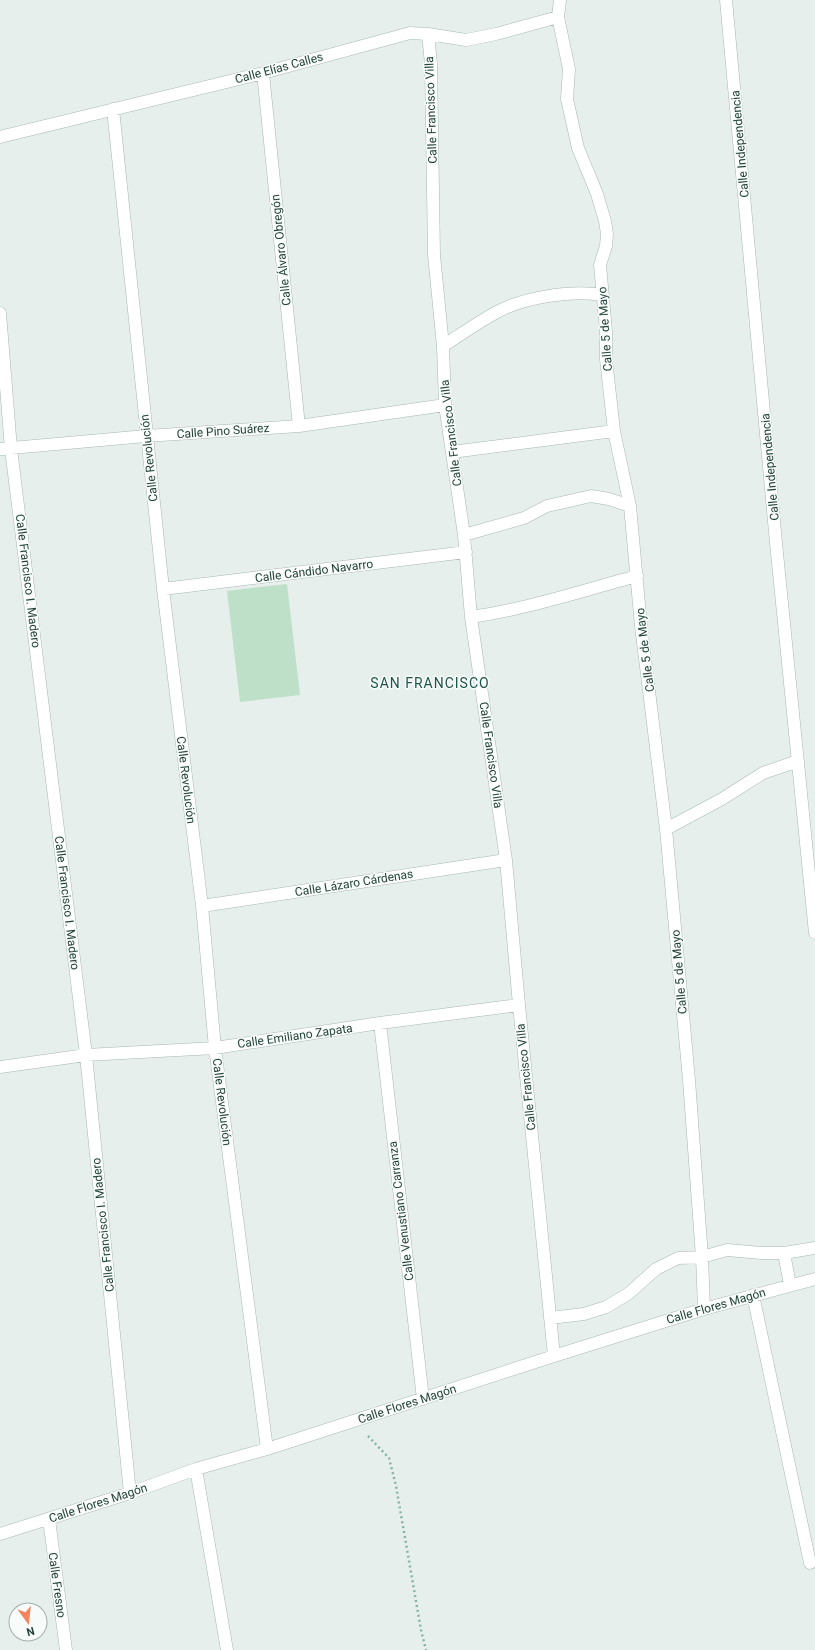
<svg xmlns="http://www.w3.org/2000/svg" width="815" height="1650" font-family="Roboto,sans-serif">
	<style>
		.green { fill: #bfe0c8 }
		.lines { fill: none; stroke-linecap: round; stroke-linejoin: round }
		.street-casing { stroke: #a8b8b2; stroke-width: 13 }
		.path { stroke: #86b3a5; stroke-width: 2.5; stroke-dasharray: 2 3; stroke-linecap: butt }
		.street { stroke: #fff; stroke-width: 12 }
		.labels { text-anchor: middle; stroke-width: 3; stroke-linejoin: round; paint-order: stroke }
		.street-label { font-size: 12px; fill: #24423a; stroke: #f7fbf9 }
		.quarter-label { font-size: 14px; letter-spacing: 1px; fill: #1f5548; stroke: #f7fbf9 }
	</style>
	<rect width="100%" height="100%" fill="#e6efeb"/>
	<path class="green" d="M287,584L300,695L240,702L227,591Z"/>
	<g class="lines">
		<g class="street-casing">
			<path id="street" d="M560,0L558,17L569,69L567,99L578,148L597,194L605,221L607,234L606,246L600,265L606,331V359L614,431L630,506L641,626L666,829L689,1080L702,1257L704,1309
				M726,0L776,543L815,933
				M428,34L431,64L434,255L443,346L445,405L464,535L471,617L506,860L519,1005L554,1356
				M263,73L299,426
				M113,109L163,589L202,906L215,1048L267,1449
				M0,137L263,73L410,33L428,34L466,40L496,34L558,17
				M0,313L11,449L86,1055L130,1493
				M443,346C460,335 477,323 495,313C524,297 571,290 603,295
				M0,449L146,436L299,426L445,405
				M452,452L614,431
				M464,535L524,518L547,506L591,496L609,499L630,506
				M163,589L466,552
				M471,617C527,609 581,591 637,576
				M666,829L722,799L763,773L798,761
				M202,906L506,860
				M380,1023L423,1399
				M0,1067L86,1055L215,1048L380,1023L519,1005
				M784,1253L790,1285
				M753,1295L810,1563
				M550,1318L584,1314L606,1307L628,1294L656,1269L678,1258L702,1257L727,1250L762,1253H784L815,1248
				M196,1469L227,1650
				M49,1519L66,1650
				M0,1534L130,1493L196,1469L267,1449L554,1356L704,1309L815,1279"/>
		</g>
		<path class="path" d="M368,1436L389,1458L396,1486L421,1630L426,1650"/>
		<use href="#street" class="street"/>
	</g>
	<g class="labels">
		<g class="street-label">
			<text transform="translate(279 68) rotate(-15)" y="4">Calle Elías Calles</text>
			<text transform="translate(431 110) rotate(-92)" y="4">Calle Francisco Villa</text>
			<text transform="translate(740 144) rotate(-95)" y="4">Calle Independencia</text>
			<text transform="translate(281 250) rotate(-96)" y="4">Calle Álvaro Obregón</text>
			<text transform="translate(605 329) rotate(-94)" y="4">Calle 5 de Mayo</text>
			<text transform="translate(223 431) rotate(-4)" y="4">Calle Pino Suárez</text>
			<text transform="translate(451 433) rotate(-97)" y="4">Calle Francisco Villa</text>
			<text transform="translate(149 458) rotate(-96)" y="4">Calle Revolución</text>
			<text transform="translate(770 467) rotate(-95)" y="4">Calle Independencia</text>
			<text transform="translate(314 571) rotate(-7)" y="4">Calle Cándido Navarro</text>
			<text transform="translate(28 581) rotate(83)" y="4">Calle Francisco I. Madero</text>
			<text transform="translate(645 650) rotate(-97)" y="4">Calle 5 de Mayo</text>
			<text transform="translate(491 755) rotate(82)" y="4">Calle Francisco Villa</text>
			<text transform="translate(186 780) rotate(83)" y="4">Calle Revolución</text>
			<text transform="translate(354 883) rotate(-9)" y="4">Calle Lázaro Cárdenas</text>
			<text transform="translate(67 903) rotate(83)" y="4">Calle Francisco I. Madero</text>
			<text transform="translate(679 972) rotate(-95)" y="4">Calle 5 de Mayo</text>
			<text transform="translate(295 1036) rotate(-8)" y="4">Calle Emiliano Zapata</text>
			<text transform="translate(526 1077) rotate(-96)" y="4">Calle Francisco Villa</text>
			<text transform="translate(222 1102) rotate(83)" y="4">Calle Revolución</text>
			<text transform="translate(401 1211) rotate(-97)" y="4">Calle Venustiano Carranza</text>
			<text transform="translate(103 1225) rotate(-96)" y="4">Calle Francisco I. Madero</text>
			<text transform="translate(716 1306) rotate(-16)" y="4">Calle Flores Magón</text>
			<text transform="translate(407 1404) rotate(-18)" y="4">Calle Flores Magón</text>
			<text transform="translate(98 1503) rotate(-18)" y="4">Calle Flores Magón</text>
			<text transform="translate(57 1585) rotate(82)" y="4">Calle Fresno</text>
		</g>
		<g class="quarter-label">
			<text x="430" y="688">SAN FRANCISCO</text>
		</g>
	</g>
	<g transform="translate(28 1622) rotate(165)"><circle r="19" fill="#f7fbf9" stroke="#a3b1ad"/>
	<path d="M0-3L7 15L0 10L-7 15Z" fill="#f4845f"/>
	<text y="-6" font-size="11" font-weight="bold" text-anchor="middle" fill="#24423a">N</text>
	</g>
</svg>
